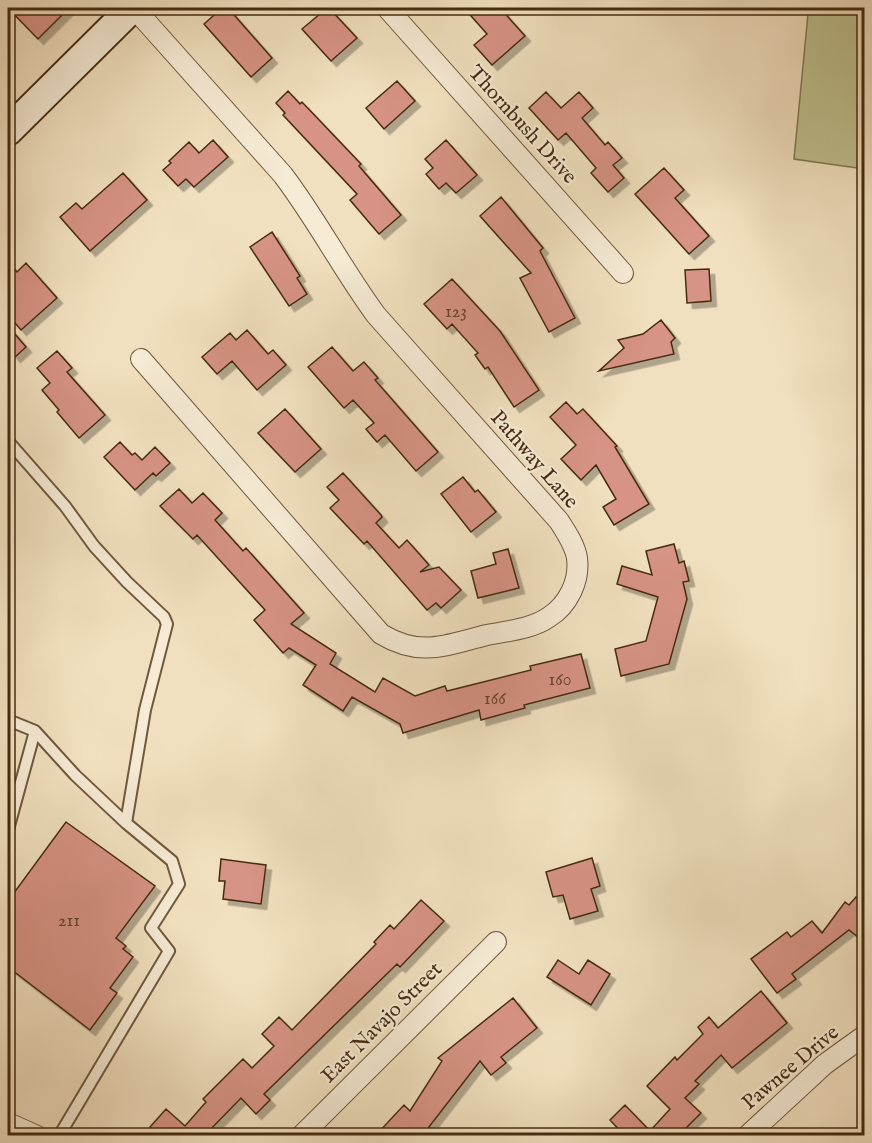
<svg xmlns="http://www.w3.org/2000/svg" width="872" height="1143" font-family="'IM FELL English',serif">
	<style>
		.green { fill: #bfc18f; stroke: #827650; stroke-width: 1.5 }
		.building { fill: #d79385; stroke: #452b11; stroke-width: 1.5; filter: url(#shadow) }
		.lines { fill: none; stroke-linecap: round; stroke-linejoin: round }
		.lane-casing { stroke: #70583c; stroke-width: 14 }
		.street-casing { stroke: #70583c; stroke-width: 22 }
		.secondary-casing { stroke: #452b11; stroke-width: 32 }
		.lane { stroke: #f6ebd5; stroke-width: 10 }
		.street { stroke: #f6ebd5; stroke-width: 20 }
		.secondary { stroke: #f6ebd5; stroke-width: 28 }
		.labels { text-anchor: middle; stroke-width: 4.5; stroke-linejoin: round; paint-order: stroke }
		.number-label { font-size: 18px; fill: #6a452e }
		.street-label { font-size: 21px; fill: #452b11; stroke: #f6ebd5 }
	</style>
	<defs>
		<filter id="shadow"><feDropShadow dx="5.5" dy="5.5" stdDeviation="0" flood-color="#0004"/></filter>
	</defs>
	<rect width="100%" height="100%" fill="#f1e0bf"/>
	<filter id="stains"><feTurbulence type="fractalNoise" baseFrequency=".00333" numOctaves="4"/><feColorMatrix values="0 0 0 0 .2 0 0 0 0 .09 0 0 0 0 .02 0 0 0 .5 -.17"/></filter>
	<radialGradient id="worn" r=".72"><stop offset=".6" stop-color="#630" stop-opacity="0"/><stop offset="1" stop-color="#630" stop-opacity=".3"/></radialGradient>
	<path class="green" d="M833,8H864V169L794,159L808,14Z"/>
	<path class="building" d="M8,8H69L38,39Z
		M222,8H228L272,58L251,77L204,24Z
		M327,8H329L357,38L331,61L302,29Z
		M464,8H500L525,36L492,65L474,45L487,34Z
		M397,81L415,101L384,129L366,108Z
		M288,91L300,104L302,102L361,164L359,166L401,215L379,234L350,200L357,194L283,115L285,113L276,103Z
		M546,92L561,108L579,92L593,108L582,118L605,145L608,142L622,158L613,165L624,178L608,192L591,173L596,168L566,133L558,140L529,108Z
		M213,140L228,157L194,187L186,179L178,186L163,170L171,163L169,161L189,142L199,153Z
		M446,140L477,175L456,193L446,183L439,189L426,174L433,168L425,159Z
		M664,168L684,190L675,198L709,236L689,254L635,194Z
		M123,173L147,200L90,251L60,217L76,203L82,209Z
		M501,197L543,248L540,251L575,318L549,332L520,278L531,273L480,216Z
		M272,232L300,276L297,278L307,294L289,306L250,247Z
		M8,262L17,272L26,263L57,298L21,330L8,315Z
		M709,269L711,301L687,303L685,270Z
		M452,279L500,331L539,390L514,407L488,367L485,369L475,355L478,353L452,324L447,329L424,304Z
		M661,320L675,338L671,342L674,354L599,371L624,348L618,340L643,334Z
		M8,326L26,347L15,357L8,349Z
		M247,330L268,354L273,350L286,365L257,390L232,361L217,374L202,357L230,333L236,340Z
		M332,347L353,371L364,362L378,378L375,380L438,452L416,471L385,435L377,442L366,429L374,423L353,400L344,408L308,367Z
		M57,351L72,368L67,372L105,415L79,438L57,412L59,410L42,390L50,383L37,368Z
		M566,402L577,414L583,409L617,446L615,447L649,504L614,525L603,507L616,499L596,465L581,480L561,459L576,445L550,417Z
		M285,409L321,449L295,472L258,433Z
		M120,442L132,455L135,453L142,460L155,447L170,463L156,476L153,473L135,490L104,457Z
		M343,473L381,515L382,517L376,523L399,548L407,540L429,565L420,572L439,567L461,590L441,608L436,603L427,610L367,541L364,544L330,508L339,500L327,487Z
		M463,477L475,492L478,490L496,512L471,532L441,494Z
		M179,489L192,503L203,493L222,513L215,520L243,551L246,548L304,613L291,624L336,653L330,664L375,692L383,678L415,696L445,686L447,691L531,670L530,666L581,654L590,688L524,705L525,708L481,720L479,710L403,733L400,724L352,697L343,711L303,685L316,665L289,648L283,653L254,620L265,610L197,535L193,539L160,506Z
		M674,544L679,563L684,561L689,581L683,582L687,599L669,664L621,676L615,649L646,641L658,597L617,584L622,566L652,575L646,551Z
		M508,549L519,588L478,598L471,571L496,564L493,553Z
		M66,822L155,886L116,938L126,946L123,949L133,957L110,988L117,993L90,1030L8,967V901Z
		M592,858L600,886L591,889L598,911L570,919L563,895L553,897L546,872Z
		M221,859L266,865L261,904L223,899L225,881H219Z
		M856,897L864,903V942L849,930L792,974L796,979L777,993L751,959L787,932L791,937L812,921L822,933L845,902L849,905Z
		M421,900L444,921L400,967L397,964L264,1094L270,1100L256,1114L241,1098L204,1136H159L150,1127L166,1109L185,1126L206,1102L203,1099L243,1059L252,1068L274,1046L262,1034L279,1017L292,1030L376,944L374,942L390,925L394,929Z
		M558,960L579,974L588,960L610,974L591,1005L547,977Z
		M761,991L787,1023L732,1068L721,1055L695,1081L699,1084L685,1098L701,1113L678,1136H625L610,1120L625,1105L650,1131L670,1109L647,1086L675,1057L677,1060L703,1034L698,1027L709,1017L718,1028Z
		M513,998L537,1028L501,1057L506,1063L491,1075L480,1061L422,1136H375L404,1105L410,1111L442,1061L438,1058Z"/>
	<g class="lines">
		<g class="lane-casing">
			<path id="lane" d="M8,441L65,506L94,546L127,582L164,617L167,624L145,710L126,823
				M8,720L35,731L75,775L126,823L172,861L179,884L151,928L169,951L59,1136
				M8,830L35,731"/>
		</g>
		<g class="street-casing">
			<path id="street" d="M134,8L283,175C317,220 343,270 376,315L559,521C566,532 575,545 577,558C580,581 568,605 549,617C532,629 507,631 487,635C446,645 421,658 381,634L141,359
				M387,8L623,273
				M8,1123L37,1136
				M301,1136L496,942
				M747,1136L825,1064L864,1036"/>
		</g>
		<g class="secondary-casing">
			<path id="secondary" d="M8,131L132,8"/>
		</g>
		<use href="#lane" class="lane"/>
		<use href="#street" class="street"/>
		<use href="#secondary" class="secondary"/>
	</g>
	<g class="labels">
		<g class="number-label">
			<text x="456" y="317">123</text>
			<text x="560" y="685">160</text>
			<text x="495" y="704">166</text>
			<text x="69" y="926">211</text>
		</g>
		<g class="street-label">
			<text transform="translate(523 124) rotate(48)" y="7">Thornbush Drive</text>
			<text transform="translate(535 459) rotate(49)" y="7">Pathway Lane</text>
			<text transform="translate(381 1022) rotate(-45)" y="7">East Navajo Street</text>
			<text transform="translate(790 1067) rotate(-40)" y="7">Pawnee Drive</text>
		</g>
	</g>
	<rect width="872" height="1143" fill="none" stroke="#f1e0bf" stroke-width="30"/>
	<rect x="9" y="9" width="854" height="1125" fill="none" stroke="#452b11" stroke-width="3"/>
	<rect x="15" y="15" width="842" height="1113" fill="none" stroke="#452b11" stroke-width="1.5"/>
	<rect width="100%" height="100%" filter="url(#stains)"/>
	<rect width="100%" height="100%" fill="url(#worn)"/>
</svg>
